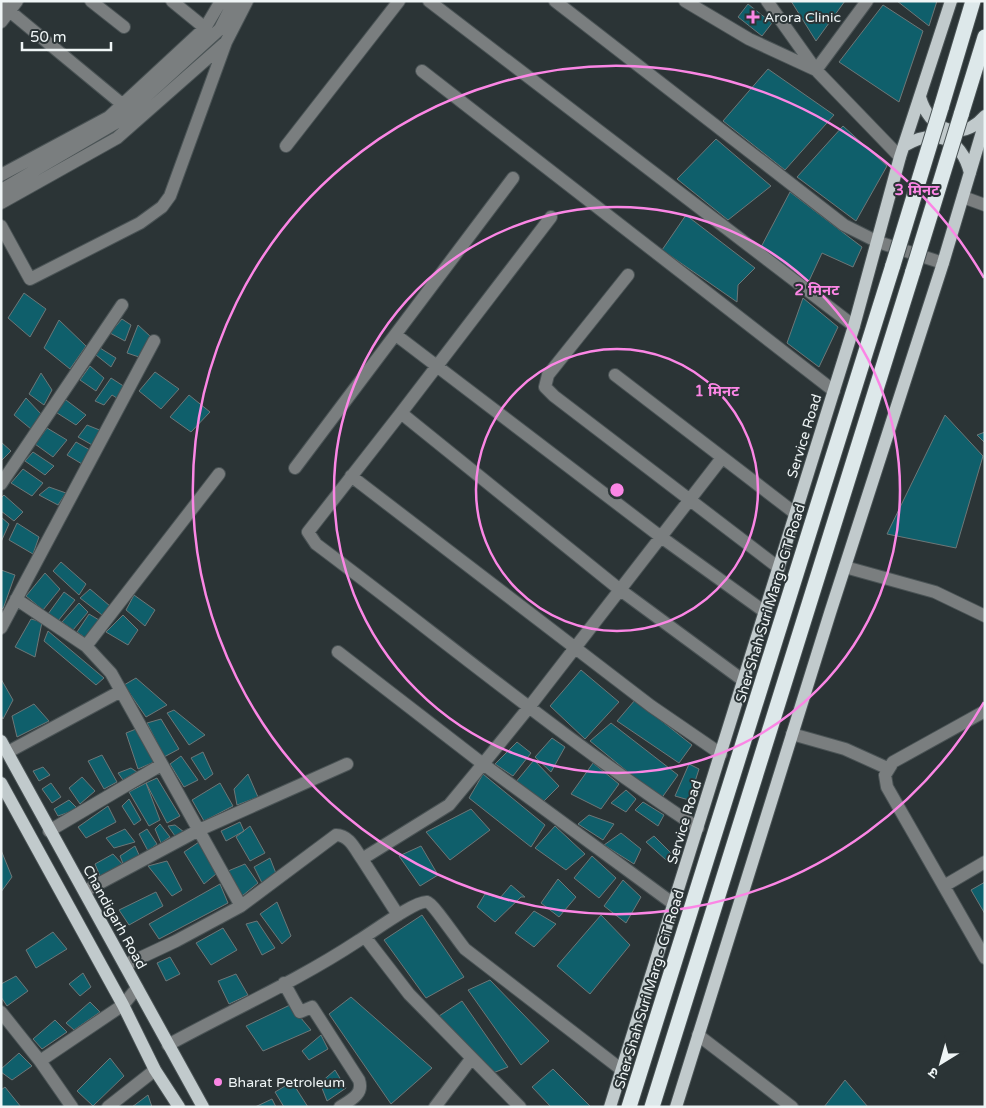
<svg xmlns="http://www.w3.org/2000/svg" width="986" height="1108" font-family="'Varela Round','Noto Sans Devanagari',sans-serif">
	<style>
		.building { fill: #0f5f6b; stroke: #6d7778 }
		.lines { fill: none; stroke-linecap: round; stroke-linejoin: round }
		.minor-casing { stroke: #4a5355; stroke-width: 14 }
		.major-casing { stroke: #4a5355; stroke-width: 14 }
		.highway-casing { stroke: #4a5355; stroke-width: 17 }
		.minor { stroke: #7a7e7f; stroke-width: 12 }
		.major { stroke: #c1cacc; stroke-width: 12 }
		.highway { stroke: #dde8ea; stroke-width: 15 }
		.highway-bridge-casing { stroke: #4a5355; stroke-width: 17; stroke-linecap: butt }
		.highway-bridge { stroke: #dde8ea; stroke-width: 15 }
		.ring { fill: none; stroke: #fb86e5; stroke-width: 2.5 }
		.poi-dot { fill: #fb86e5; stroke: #2b3436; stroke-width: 2 }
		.labels { text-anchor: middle; stroke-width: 4; stroke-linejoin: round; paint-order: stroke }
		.poi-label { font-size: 14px; fill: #eff5f6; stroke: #2b3436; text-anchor: start }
		.street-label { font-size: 14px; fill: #eff5f6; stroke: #2b3436 }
		.centre { fill: #fb86e5; stroke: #2b3436; stroke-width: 2.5 }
		.ring-label { font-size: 15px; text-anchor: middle; font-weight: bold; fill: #fb86e5; stroke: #2b3436; stroke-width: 4; stroke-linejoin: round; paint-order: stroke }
	</style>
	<rect width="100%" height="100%" fill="#2b3436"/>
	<path class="building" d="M791,1H845L816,41Z
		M897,1H937L929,26Z
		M748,4L772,23L762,36L738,17Z
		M883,5L923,31L899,102L839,62Z
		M768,69L834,115L785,170L723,121Z
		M843,126L887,166L856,221L797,177Z
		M716,139L771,186L728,220L677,179Z
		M790,192L862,247L853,267L822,253L809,281L760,249Z
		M686,215L755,268L738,285L737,302L662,250Z
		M24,293L46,309L30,337L8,318Z
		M803,298L838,327L819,367L787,343Z
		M122,319L131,325L125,341L110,333Z
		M59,320L86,346L70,369L44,348Z
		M138,325L150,336L139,357L127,353Z
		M100,348L116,358L111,367L96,355Z
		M90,366L104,378L96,391L80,380Z
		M155,372L179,389L161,409L139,391Z
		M41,373L52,390L44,405L29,394Z
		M111,378L125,387L120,400L112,395L104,405L95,401Z
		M189,395L210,412L191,432L170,417Z
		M26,398L41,414L31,429L14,415Z
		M66,400L86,415L76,425L54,411Z
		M945,415L983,456L956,548L887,534Z
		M87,425L102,431L94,446L78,437Z
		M47,428L67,440L53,457L35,444Z
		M985,432V443L977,435Z
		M1,442L11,451L1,461Z
		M76,442L90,450L82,464L67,455Z
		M33,452L54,466L45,475L25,461Z
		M23,469L43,483L32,496L11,483Z
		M49,487L66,493L58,505L39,495Z
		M4,495L23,512L14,521L1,511V498Z
		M1,517L9,524L1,542Z
		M17,523L39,537L33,554L9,540Z
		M61,562L86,584L79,595L53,571Z
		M1,570L15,575L3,609L1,608Z
		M45,573L60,589L43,610L26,596Z
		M90,589L110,606L102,615L80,598Z
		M64,592L75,600L58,621L48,614Z
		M134,595L155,610L145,626L126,610Z
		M79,603L88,612L73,630L62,622Z
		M89,614L99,620L87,639L77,632Z
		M123,615L138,630L128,645L106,632Z
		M31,619L42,622L35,657L15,647Z
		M48,631L104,678L96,685L44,641Z
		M581,670L619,702L585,739L550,706Z
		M136,678L167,705L146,717L124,685Z
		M1,679L13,700L3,719L1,715Z
		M635,700L692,745L679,763L617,721Z
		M34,704L49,721L17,737L12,716Z
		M174,710L205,735L189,745L167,713Z
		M161,719L179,749L164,757L147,723Z
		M611,723L678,775L661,799L590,741Z
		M136,729L154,762L138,769L126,733Z
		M552,738L565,747L551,772L535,757Z
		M517,742L531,753L513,776L495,764Z
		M203,752L213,774L205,780L191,758Z
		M102,755L117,782L104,789L88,761Z
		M181,756L198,780L184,787L170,764Z
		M534,760L559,786L542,803L515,783Z
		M593,763L619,784L601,809L571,794Z
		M689,764L699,769L689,800L675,796Z
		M43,767L50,775L39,781L33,771Z
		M131,768L137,772L123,780L118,773Z
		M248,774L258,797L237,805L234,789Z
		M483,774L545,825L531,847L469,798Z
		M82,777L95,791L80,804L69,788Z
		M157,778L180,816L167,823L146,783Z
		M51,783L61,797L52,803L42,789Z
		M146,783L160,820L149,826L129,792Z
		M220,783L233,806L204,821L192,800Z
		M626,790L636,799L626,812L611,803Z
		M129,799L141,820L134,825L122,806Z
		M69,800L78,809L58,816L54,809Z
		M643,802L664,815L658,826L635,810Z
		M108,806L116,822L86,838L78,827Z
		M471,809L490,830L450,860L426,832Z
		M589,815L614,824L603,840L578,824Z
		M240,822L244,831L226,841L221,831Z
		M160,824L170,837L161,843L155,829Z
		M175,825L184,832L175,836L168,826Z
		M250,826L265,853L250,861L236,837Z
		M555,826L585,854L566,870L535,848Z
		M125,829L135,842L114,848L106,838Z
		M147,829L157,844L148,851L139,834Z
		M621,833L641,849L634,864L604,845Z
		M654,836L671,853L666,860L646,842Z
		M199,842L216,874L204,884L184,852Z
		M135,846L140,857L124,866L120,856Z
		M421,846L438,875L420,886L399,856Z
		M1,850L12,877L1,892Z
		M113,854L124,866L100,876L95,864Z
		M592,856L616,878L599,898L574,878Z
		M270,858L277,876L262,883L254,867Z
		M167,861L182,890L172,896L148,866Z
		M245,864L258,883L242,896L228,871Z
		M558,879L576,897L559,917L541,903Z
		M623,880L641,897L626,923L604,906Z
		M985,882V914L971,890Z
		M220,884L228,903L159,939L149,924Z
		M511,885L525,897H521L495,922L477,907L485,894L500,898Z
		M156,892L163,906L129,925L119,910Z
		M277,902L291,936L282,944L260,914Z
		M534,911L556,924L534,947L515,933Z
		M422,915L464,977L426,998L384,940Z
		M601,915L630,945L590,994L557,966Z
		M257,921L275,948L262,955L246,924Z
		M223,928L237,950L211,965L196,943Z
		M53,932L67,949L36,968L26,950Z
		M170,957L180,974L166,981L157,963Z
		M83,973L91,987L80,996L69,984Z
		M236,974L248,995L229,1004L218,981Z
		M16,976L28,991L7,1006L1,997V984Z
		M490,980L549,1041L521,1065L468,990Z
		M351,997L432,1068L391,1104L329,1014Z
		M462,1001L508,1067L493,1073L439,1016Z
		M90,1002L100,1012L74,1030L66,1023Z
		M290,1005L311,1030L263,1051L246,1026Z
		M55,1020L67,1032L42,1049L33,1039Z
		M321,1035L328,1049L309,1060L302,1051Z
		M19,1053L32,1066L12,1080L1,1072V1069Z
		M110,1058L124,1076L93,1106L77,1091Z
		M553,1069L591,1107H551L532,1087Z
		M335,1070L346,1088L327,1101L320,1083Z
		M845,1080L868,1107H824Z
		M292,1082L308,1107H284L275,1092Z
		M5,1087L21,1107H1V1090Z
		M148,1095L152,1107H132Z
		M272,1099L276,1107H255Z"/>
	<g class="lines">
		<g class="minor-casing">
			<path id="minor" d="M91,1L124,27
				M172,1L205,28
				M429,1L854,326
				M555,1L844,225L878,242L943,263
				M685,1L749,39L816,70L867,1
				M767,1L816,70L900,157
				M1,4L128,109
				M1,22L17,1
				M422,71L834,391
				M286,146L399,1
				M1,175L109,117L205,28L221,1
				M1,190L119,121L220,29L234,1
				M963,197L985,205
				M1,203L117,138L226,42L247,1
				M1,226L30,279L140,223L162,207L170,196L226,42
				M628,275L548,375L545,387L554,396L779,568
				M396,335L661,537L765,612
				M615,375L796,514
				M401,413L551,217
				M295,468L513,178
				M351,476L651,706L721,754
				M1,484L122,305
				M845,567L935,592L985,616
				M16,599L86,646L111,673L241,906
				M1,628L154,341
				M86,646L219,474
				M338,652L483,764L530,706L722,458
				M985,711L893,762L885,775L887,787L985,958
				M792,734L845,749L887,768
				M8,752L121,691
				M698,828C566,741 443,639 316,544L308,532L401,413L619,589L744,681
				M49,831L161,765
				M362,859L398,915
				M944,886L985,862
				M85,891L199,830L347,764
				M365,937L409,994L520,1107
				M125,965L176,941L241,906L336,835C349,835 355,849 362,859L449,805L483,764L675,905
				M284,983L300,1012L312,1007L359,1080C364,1094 351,1100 340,1107
				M1,1012L40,1061L72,1107
				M698,1035L792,1107
				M168,1045C230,1011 299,980 358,941C370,934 416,900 427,902C433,903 458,941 465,949L622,1070
				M40,1061L123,1005L137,988
				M108,1107L155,1070
				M435,1107L471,1059"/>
		</g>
		<g class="major-casing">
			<path id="major" d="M920,97C929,129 960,144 985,116
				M904,146C935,127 961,138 970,173
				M1,741L203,1107
				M1,783L123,1005L155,1070L179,1107
				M610,1107L854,326L900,157L951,1
				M676,1107L830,613L943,263L985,122"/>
		</g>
		<g class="highway-casing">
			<path id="highway" d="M941,108L973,1
				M961,115L985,37
				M629,1107L893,265
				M652,1107L913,271"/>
		</g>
		<use href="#minor" class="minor"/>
		<use href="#major" class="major"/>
		<use href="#highway" class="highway"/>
		<g class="highway-bridge-casing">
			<path id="highway-bridge" d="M893,265L941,108
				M913,271L961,115"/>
		</g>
		<use href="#highway-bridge" class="highway-bridge"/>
	</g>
	<g class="ring">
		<circle cx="617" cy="490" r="141"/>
		<circle cx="617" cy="490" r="283"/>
		<path d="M984 702A424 424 0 1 1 984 278"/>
	</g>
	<g class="poi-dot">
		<path d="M750.5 9.5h5v5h5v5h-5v5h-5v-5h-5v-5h5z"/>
		<circle cx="218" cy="1082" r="5"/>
	</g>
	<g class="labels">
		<g class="poi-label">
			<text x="764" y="22">Arora Clinic</text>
			<text x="228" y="1087">Bharat Petroleum</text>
		</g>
		<g class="street-label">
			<text transform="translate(804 436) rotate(-73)" y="5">Service Road</text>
			<text transform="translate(770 603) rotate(-73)" y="5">Sher Shah Suri Marg - GT Road</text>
			<text transform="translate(684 822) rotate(-73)" y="5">Service Road</text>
			<text transform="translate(115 917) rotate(61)" y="5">Chandigarh Road</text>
			<text transform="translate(649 989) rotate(-73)" y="5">Sher Shah Suri Marg - GT Road</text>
		</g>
	</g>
	<circle cx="617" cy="490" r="8" class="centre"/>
	<g class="ring-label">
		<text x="917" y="195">3 मिनट</text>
		<text x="817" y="295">2 मिनट</text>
		<text x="717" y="396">1 मिनट</text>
	</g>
	<rect width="986" height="1108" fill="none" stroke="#eff5f6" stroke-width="5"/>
	<g transform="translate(941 1063) rotate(217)" stroke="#2b3436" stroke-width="4" paint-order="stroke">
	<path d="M0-4L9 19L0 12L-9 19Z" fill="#eff5f6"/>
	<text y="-8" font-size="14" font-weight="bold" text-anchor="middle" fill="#eff5f6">उ</text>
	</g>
	<path d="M22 42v8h89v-8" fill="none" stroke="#eff5f6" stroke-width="2.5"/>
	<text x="30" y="42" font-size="15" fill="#eff5f6" stroke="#2b3436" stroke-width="4" paint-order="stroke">50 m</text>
</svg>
